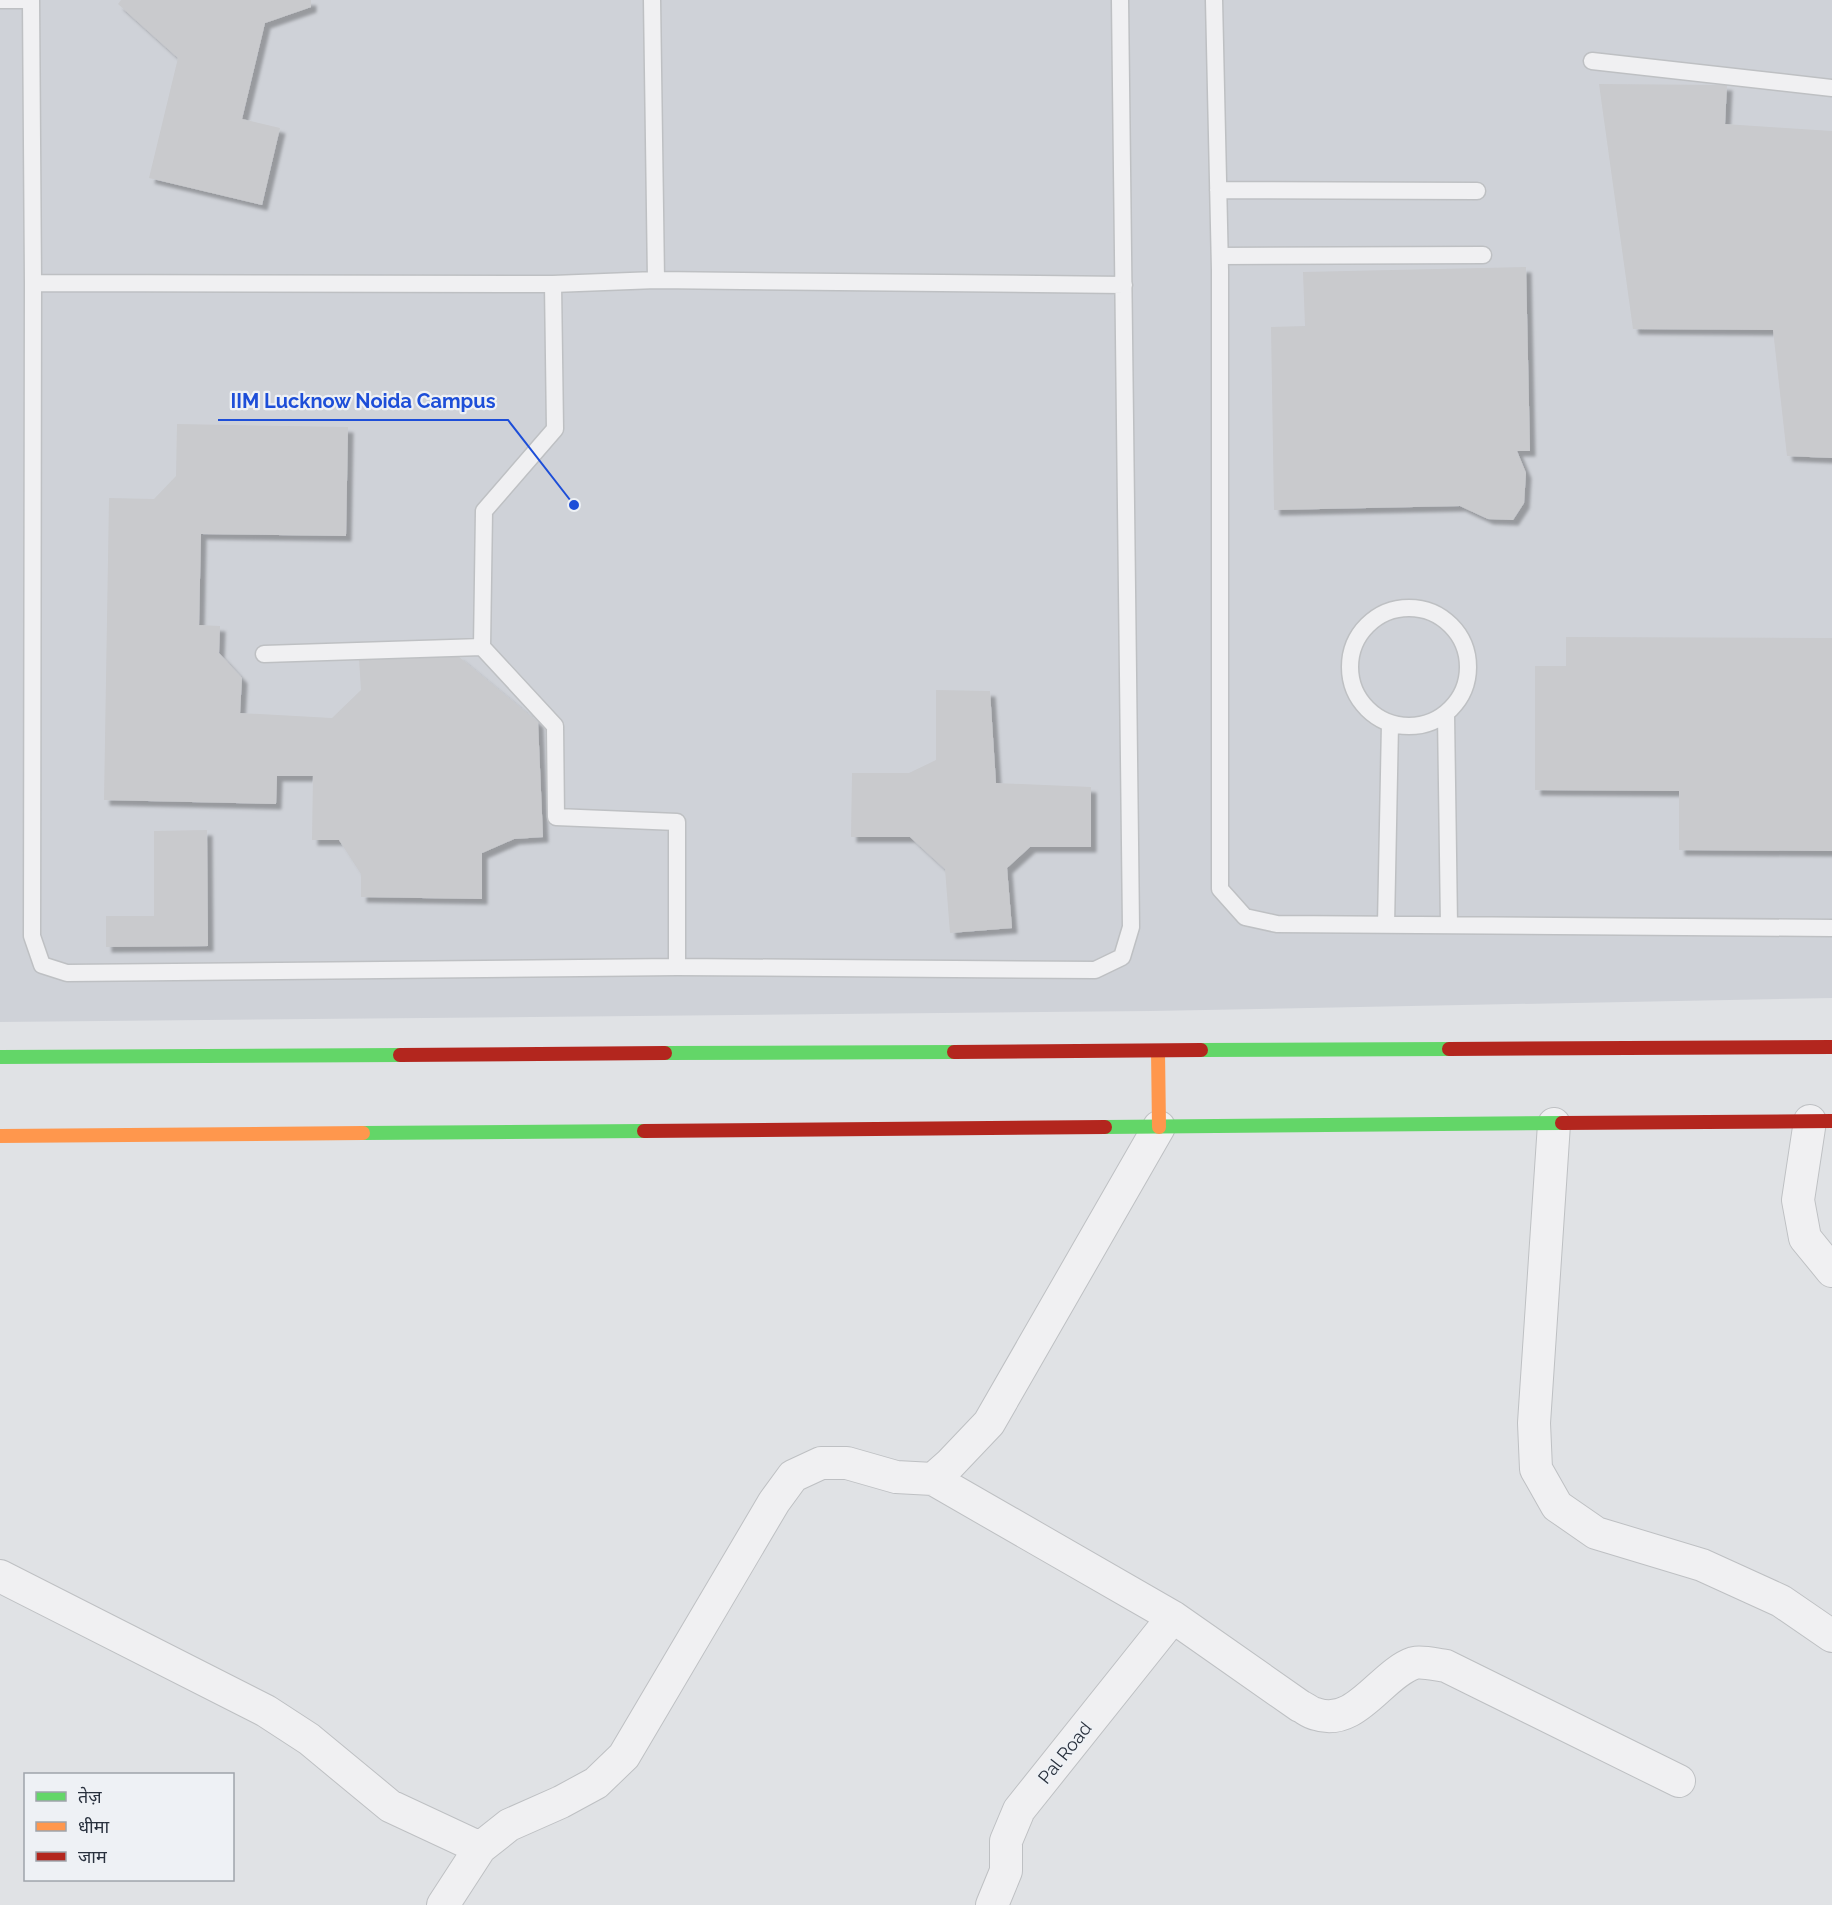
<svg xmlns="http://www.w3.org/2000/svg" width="1832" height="1905" font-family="Raleway,'Noto Sans Devanagari',sans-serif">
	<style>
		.built { fill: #cfd2d8 }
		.building { fill: #c9cacd; filter: url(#shadow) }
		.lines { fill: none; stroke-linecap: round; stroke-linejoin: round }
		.lane-casing { stroke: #bec0c3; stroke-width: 19 }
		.street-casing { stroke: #bec0c3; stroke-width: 34 }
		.lane { stroke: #f0f0f2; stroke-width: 16 }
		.street { stroke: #f0f0f2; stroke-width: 32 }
		.fast { stroke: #63d668; stroke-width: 14 }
		.slow { stroke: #ff974d; stroke-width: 14 }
		.jam { stroke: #b3261e; stroke-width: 14 }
		.labels { text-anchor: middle; stroke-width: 4.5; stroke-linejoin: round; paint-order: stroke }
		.street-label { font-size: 18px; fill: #28303d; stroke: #eef1f5 }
		.leader { fill: none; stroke: #1d4ed8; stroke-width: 2 }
		.callout-dot { fill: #1d4ed8; stroke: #eef1f5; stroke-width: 2 }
		.callout-label { font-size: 20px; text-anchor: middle; font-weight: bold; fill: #1d4ed8; stroke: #eef1f5; stroke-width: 4.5; stroke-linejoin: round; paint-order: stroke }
	</style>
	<defs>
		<filter id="shadow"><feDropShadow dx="5.5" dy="5.5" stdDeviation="1.5" flood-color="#0004"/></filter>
	</defs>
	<rect width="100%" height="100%" fill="#e0e2e5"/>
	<path class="built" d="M0,0H1832V998L1151,1011L0,1022Z"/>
	<path class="building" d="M121,0H311V7L265,23L242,119L280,128L262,205L149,178L178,58L118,4Z
		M1599,84L1727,85L1725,124L1832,131V458L1787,456L1773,330L1633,329Z
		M1526,267L1530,451H1517L1526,473L1524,503L1513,520L1488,519L1460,506L1274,510L1271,327L1305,326L1303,272Z
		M177,424L348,427L346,536L201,534L199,625L220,626L219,653L242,678L240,713L332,718L361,690L359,659L458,656L538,722L543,837L514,839L482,853V899L361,897V874L339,840H312L313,776H277L276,804L104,800L109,498L154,499L176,476Z
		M1566,637L1832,638V851L1679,850V791L1535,790V666H1566Z
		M936,690L990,691L996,783L1091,787V847H1030L1007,868L1012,928L950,933L945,869L910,837H851L852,773H909L936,760Z
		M207,830L208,946L106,947V916H154V831Z"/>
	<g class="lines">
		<g class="lane-casing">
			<path id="lane" d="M0,0H31
				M31,0L33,283L32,936L42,965L67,973L677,967L1095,970L1122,957L1131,927L1120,0
				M652,0L656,280
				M1214,0L1220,270V889L1245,917L1277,924L1832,928
				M1592,61L1832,88
				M1218,190L1477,191
				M1220,256L1483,255
				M33,283L553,284L656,280L1124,285
				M553,284L555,429L484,511L482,647L555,726L556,817L677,822V967
				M1350 667a59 59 0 1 1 118 0a59 59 0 1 1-118 0Z
				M264,654L482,647
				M1446,714L1449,925
				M1386,925L1390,724"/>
		</g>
		<g class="street-casing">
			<path id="street" d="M1810,1121L1798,1200L1805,1238L1832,1271
				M1554,1124L1534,1423L1536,1469L1557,1506L1596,1533L1702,1565L1781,1601L1832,1636
				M933,1479L1173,1617L1300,1706C1305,1708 1310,1713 1316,1714C1356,1728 1381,1674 1414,1663C1423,1661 1437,1665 1446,1666L1679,1781
				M0,1576L266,1711L309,1739L390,1806L480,1848
				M443,1905L480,1848L509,1825L561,1802L596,1783L624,1756L774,1502L793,1476L821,1463H847L896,1477L933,1479L950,1464L989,1423L1159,1127
				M992,1905L1006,1871V1841L1019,1810L1173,1617"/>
		</g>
		<use href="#lane" class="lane"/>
		<use href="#street" class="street"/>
		<path class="fast" d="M1201,1050L1449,1049
			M665,1053L954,1052
			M0,1057L400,1055
			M1105,1127L1562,1123
			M363,1133L644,1131"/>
		<path class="slow" d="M1158,1051L1159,1127
			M0,1136L363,1133"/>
		<path class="jam" d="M1449,1049L1832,1047
			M954,1052L1201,1050
			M400,1055L665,1053
			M1562,1123L1832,1121
			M644,1131L1105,1127"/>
	</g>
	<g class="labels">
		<g class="street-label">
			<text transform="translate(1065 1753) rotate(-51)" y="6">Pal Road</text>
		</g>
	</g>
	<path class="leader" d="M574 505L508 420H218"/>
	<circle class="callout-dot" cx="574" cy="505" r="6"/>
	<g class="callout-label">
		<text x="363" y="408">IIM Lucknow Noida Campus</text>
	</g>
	<rect x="24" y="1773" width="210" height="108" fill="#eef1f5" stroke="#9fa4ab" stroke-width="1.5"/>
	<rect x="36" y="1792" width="30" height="9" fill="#63d668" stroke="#9fa4ab" stroke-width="1.5"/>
	<text x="78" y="1803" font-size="18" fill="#28303d">तेज़</text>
	<rect x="36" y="1822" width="30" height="9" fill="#ff974d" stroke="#9fa4ab" stroke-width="1.5"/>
	<text x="78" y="1833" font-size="18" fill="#28303d">धीमा</text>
	<rect x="36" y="1852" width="30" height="9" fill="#b3261e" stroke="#9fa4ab" stroke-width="1.5"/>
	<text x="78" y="1863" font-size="18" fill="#28303d">जाम</text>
</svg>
